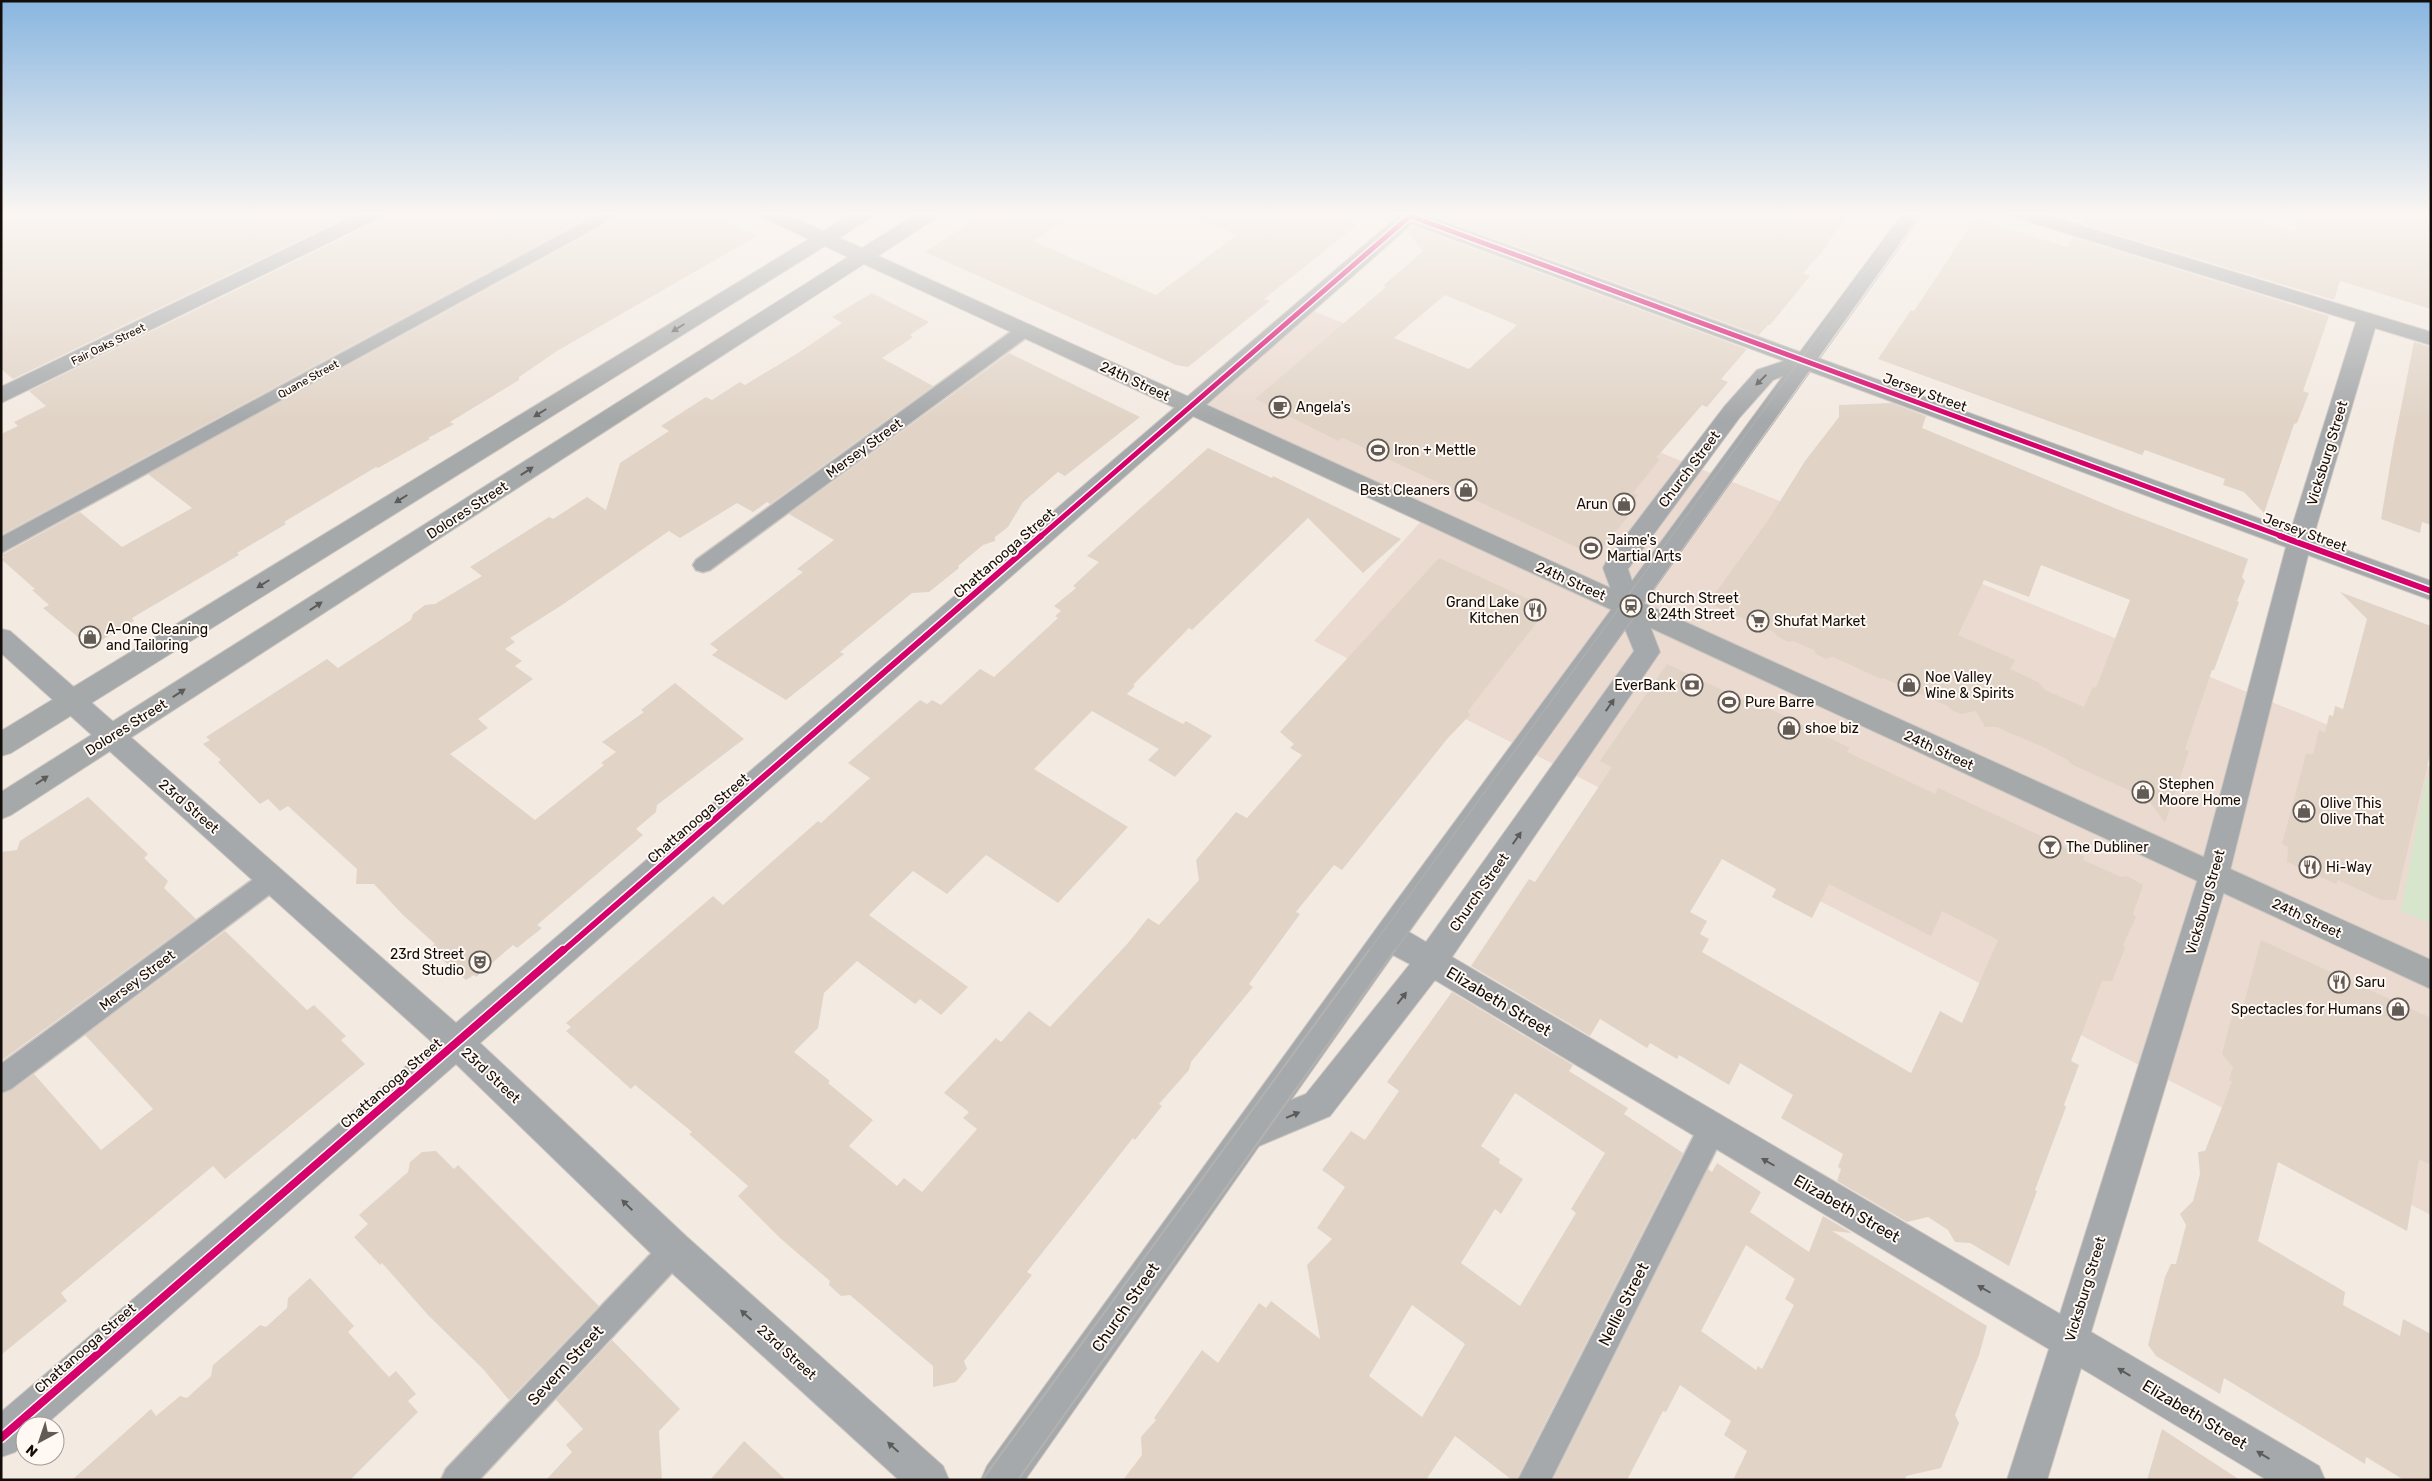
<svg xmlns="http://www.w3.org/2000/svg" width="2432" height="1481" font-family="Rubik,sans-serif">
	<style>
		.commercial { fill: #eadad0 }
		.green { fill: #d6e5cc }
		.building { fill: #e1d4c7; fill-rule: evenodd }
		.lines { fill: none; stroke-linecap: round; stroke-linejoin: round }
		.lane-casing { stroke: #cdc7c1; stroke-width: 3 }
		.street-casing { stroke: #cdc7c1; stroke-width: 2 }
		.secondary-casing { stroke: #cdc7c1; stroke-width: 2 }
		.lane { fill: #a6a9ab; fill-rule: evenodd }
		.street { fill: #a6a9ab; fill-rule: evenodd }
		.secondary { fill: #a6a9a9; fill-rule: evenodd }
		.tram-far1 { stroke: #b3b2af; stroke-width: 1 }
		.tram { stroke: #b3b2af; stroke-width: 2 }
		.cycleway-far2-casing { stroke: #fff8f3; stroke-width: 8 }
		.cycleway-far1-casing { stroke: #fff8f3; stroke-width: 9 }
		.cycleway-casing { stroke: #fff8f3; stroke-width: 11 }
		.cycleway-far2 { stroke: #d6006c; stroke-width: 5 }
		.cycleway-far1 { stroke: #d6006c; stroke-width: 6 }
		.cycleway { stroke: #d6006c; stroke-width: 8 }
		.oneway { fill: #5c5b59 }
		.oneway2 { fill: #5c5b5a }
		.labels { text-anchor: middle; stroke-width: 4; stroke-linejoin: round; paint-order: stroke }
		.far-street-label { font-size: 11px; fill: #120d09; stroke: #fff8f3 }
		.street-label { font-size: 14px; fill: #120d09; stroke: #fff8f3 }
		.poi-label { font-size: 14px; fill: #120d09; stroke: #fff8f3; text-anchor: start }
		.near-street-label { font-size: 16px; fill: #120d09; stroke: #fff8f3 }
	</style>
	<rect width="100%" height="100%" fill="#f3eae2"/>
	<path class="commercial" d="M1311,310L2431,767V1215L1314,641L1432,509L1203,405Z"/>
	<path class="green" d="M2426,778L2431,779V924L2401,911Z"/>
	<path class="building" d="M1,212H358L13,379L1,369Z
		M387,212H599L1,535V434L18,426L14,422L46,406L29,391L384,218Z
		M624,212H706L757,236L557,351L519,377V380L450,422L454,424L428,438L430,439L378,468L376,467L284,522L286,524L237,553L239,555L132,618L134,621L90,647L43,608L49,605L32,590L35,589L2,560L4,557L2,555L80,512L122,547L192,508L148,474L620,217Z
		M987,212H1078L1033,241L1156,295L1237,235L1182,212H1324L1357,225L1264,299L1270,301L1188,367L1176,365L925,252Z
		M1422,212H1610L1641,223L1648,216L1664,222L1665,212H1852L1827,243L1829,244L1803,273L1810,276L1770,325H1768L1759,335Z
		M2089,212H2226L2295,232L2298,212H2431V309L2340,281L2334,300L2082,224Z
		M1975,219L2067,247L2073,237L2329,316L2303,391L2309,393L2297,423L2294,424L2264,513L2244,492L2223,485L2225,479L2145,450L2142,455L1878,359L1911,310L1914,311Z
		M1412,226L1747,349L1721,379L1728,382L1707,407L1702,405L1656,458L1660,459L1633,493L1638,495L1622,514L1628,517L1595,556L1345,439L1341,438L1338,441L1255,399L1386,287L1383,286L1423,251L1407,231ZM1445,295L1517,325L1469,369L1394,338Z
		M872,293L929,322L910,335L913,337L882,358L933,386L770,504L767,502L753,512L737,503L680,538L669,531L562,605L510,638L515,642L505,649L522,661L515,666L533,679L478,719L488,728L450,754L535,820L604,765L601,763L616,752L602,742L644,712L641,710L675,683L744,739L657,805L656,812L636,829L643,835L537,925L542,928L517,948L513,945L476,977L474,975L466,980L429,948L435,944L403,915L374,884H356L357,869L288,806L280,811L268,799L260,804L218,762L221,760L203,744L210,740L206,737L327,659L338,668L411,620L413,614L425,605L435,604L482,576L470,567L549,517L553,519L587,497L606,510L620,463L669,431L661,426L706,397L712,400L740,382L745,385L798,353L842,323L832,317Z
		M2414,342L2431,347V525L2422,522L2420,533L2381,519L2393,448Z
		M1009,353L1140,417L1065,476L1058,472L1023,502L1008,527L995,537V541L983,545L958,566L959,568L929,592L912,593L840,652L844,654L786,700L712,655L718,650L710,644L803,572L797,569L834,540L789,514Z
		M1892,403L1926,416L1922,428L2117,509L2248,559L2242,577L2245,581L2237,601L2239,602L2214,670H2212L2185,749L2189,751L2165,823L2148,799L2071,764L2068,760L2041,746L1996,727H1985L1976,711L1961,714L1951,710L1948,706L1883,678L1881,679L1833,657L1826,659L1816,654L1814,650L1793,641L1788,642L1777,636L1774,632L1708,603L1769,519L1805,461L1839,417V405ZM2041,565L2130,600L2096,688L2093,687L2084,707L2045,690L2038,682L2010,669L2015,660L1958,635L1984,580L2029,597Z
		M1208,448L1272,478L1273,476L1401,539L1363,573L1308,518L1192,630L1189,628L1133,685L1135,686L1127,694L1183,724L1186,721L1212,736L1175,777L1148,760L1159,749L1092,711L1034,769L1128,827L1058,903L986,855L947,894L913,871L869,915L968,987L941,1015L920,999L915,1004L857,961L824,993L818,1028L794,1052L830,1081L828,1083L873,1120L849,1146L897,1186L904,1178L922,1192L977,1129L963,1118L969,1112L944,1093L996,1038L1001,1042L1029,1011L1050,1027L1128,943L1148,918L1159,925L1199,880L1196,860L1236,812L1247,818L1302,755L1290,748L1294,744L1280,732L1439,558L1548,608L1468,711L1470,715L1448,738L1342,870L1334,865L1296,912L1300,914L1249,984L1253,987L1191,1062L1189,1070L1159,1104L1162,1106L1135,1140L1133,1138L1027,1272L1032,1275L964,1361L967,1369L956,1382L933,1387V1366L850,1295L841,1296L829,1285L830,1281L780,1238L738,1196L748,1186L689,1134L692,1132L635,1085L631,1089L566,1031L571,1027L566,1023L713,896L723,905L818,821L821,823L870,778L848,763L920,700L927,704L932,700L941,705L980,669L994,677L1058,618L1055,616L1061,611L1054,606L1076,588L1073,586L1099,562L1087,556Z
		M2340,592L2431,626V750L2396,900H2381L2338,880L2336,884L2287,862L2288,847L2282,844L2306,754H2313L2319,730L2325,733L2329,715L2333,716L2335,706L2343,709L2367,619Z
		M1667,664L1758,707L1760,704L1850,748L1847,752L1935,794L1938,788L2084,856L2083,860L2121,877L2127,876L2143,885L2133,914L2136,917L2123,945L2125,948L2112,981H2102L2071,1061L2079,1065L2064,1105L2066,1107L2035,1190L2037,1191L2009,1266L1970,1243L1955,1242L1948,1230L1928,1217L1907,1222L1837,1181L1841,1169L1838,1167L1843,1154L1781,1118L1793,1095L1740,1063L1729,1085L1679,1055L1677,1059L1650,1043L1647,1048L1600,1019L1590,1036L1471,966L1529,879L1535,882L1612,767L1600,761ZM1722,859L1776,889L1772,897L1812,918L1829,884L1931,936L1942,911L1998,940L1962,1023L1940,1011L1911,1073L1702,952L1709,939L1700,934L1707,921L1690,912Z
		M88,797L148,854L144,858L168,881L164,888L196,919L1,1061V852L17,850L20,841Z
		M225,931L307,1010L314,1005L346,1036L341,1040L365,1064L225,1179L213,1166L61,1293L67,1301L1,1355V1095L12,1090L34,1074L101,1150L153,1109L85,1035Z
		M2261,940L2431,1018V1165L2419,1159L2407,1231L2278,1162L2258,1241L2345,1292L2343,1305L2400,1336L2403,1319L2431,1334V1480H2404L2366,1457L2365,1464L2224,1378L2220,1394L2156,1356L2148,1345L2165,1277L2171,1264H2176L2186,1225L2180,1214L2193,1201L2200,1174L2198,1152L2205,1151L2232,1082L2229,1080L2233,1067L2222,1054L2234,1008L2243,1007Z
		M1452,992L1573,1065L1569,1071L1628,1108L1624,1114L1683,1153L1516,1480H1512L1455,1436L1426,1480H1123L1142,1455L1141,1437L1156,1420L1154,1418L1202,1350L1218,1363L1259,1303L1266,1308L1271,1301L1320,1339L1307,1265L1332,1239L1317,1228L1345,1187L1322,1170L1351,1131L1365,1140L1399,1091L1387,1082ZM1515,1093L1605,1153L1571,1209L1576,1213L1520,1306L1461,1263L1495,1209L1501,1214L1523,1179L1499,1163L1500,1159L1481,1146ZM1412,1305L1465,1344L1422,1417L1369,1376Z
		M436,1151L454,1169L458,1165L599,1306L509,1400L483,1369L428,1315L382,1263L380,1265L354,1237L368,1224L359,1215L408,1172L410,1162L422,1152Z
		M1717,1163L1761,1192L1750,1212L1809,1252L1823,1216L1852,1233L1832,1231L1987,1326L1979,1355L1955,1415L1959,1423L1941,1468L1906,1476L1905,1480H1733L1747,1451L1724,1435L1731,1421L1680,1385L1666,1412L1663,1411L1627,1480H1553L1708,1169L1712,1172ZM1746,1245L1795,1279L1785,1299L1794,1305L1762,1369L1758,1366L1756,1370L1701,1331Z
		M310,1278L354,1326L348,1332L389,1377L396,1371L416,1394L408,1401L418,1412L350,1480H72L151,1409L156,1416L180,1396L187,1398L211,1376L213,1365L260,1325L266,1327L287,1308L288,1298Z
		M612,1340L680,1409L659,1431L662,1480H546L572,1452L566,1445L583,1429L556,1400Z
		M2162,1429L2240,1480H2147Z
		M744,1441L786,1480H710Z"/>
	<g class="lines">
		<g class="lane-casing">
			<path id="lane" d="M603,212H622L619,215L1,553V537Z
				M1025,325L1031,326L1034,330L1031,334L710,570L703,572L696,570L693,565L696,560L1019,326Z
				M272,869L281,872L284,879L281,886L11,1089L1,1093V1064L263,872Z
				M1712,1116L1722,1120L1726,1129L1722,1138L1551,1480H1518L1702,1120Z
				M674,1235L684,1240L689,1250L684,1260L479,1480H441L446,1469L664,1240Z"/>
		</g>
		<g class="street-casing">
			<path id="street" d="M362,212H385L383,216L1,403V387Z
				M1389,212H1417L1800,352L1904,212H1922L1818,358L2291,530L2356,322L2010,216L2008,212H2036L2431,332V345L2375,328L2313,538L2431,581V600L2308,555L2229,875L2091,1332L2319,1466L2325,1480H2267L2081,1368L2047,1480H2007L2049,1349L1435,980L1330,1116L1259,1146L1025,1480H981L987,1466L1392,907L1616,603L1603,568L1606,562L1724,407L1757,370L1784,361L1412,224L480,1043L687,1237L943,1466L949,1480H899L661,1263L456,1064L44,1426H25V1443L15,1452L1,1457V1412L433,1043L1,653V629L10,631L456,1023L1396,218ZM1809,371L2286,547L2199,875L2060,1314L1452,957L1660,652L1642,605ZM1783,376L1632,581L1628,569L1740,417L1773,380ZM1625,629L1634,651L1426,942L1409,932ZM1393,955L1410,964L1306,1094L1291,1100Z"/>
		</g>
		<g class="secondary-casing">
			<path id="secondary" d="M757,212H781L823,231L854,212H876L874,216L839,238L862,248L919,212H941L939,216L878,256L2431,960V989L864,264L11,815L1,819V792L848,257L825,246L11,753L1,756V731L809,239L759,216Z"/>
		</g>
		<use href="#lane" class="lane"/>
		<use href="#street" class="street"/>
		<use href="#secondary" class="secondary"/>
		<path class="tram-far1" d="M1368,952L1908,212
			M1394,952L1925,212"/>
		<path class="tram" d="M982,1480L1369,950
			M1018,1480L1395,950"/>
		<g class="cycleway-far2-casing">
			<path id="cycleway-far2" d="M1040,537L1410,216L2284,537"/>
		</g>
		<g class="cycleway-far1-casing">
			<path id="cycleway-far1" d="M2280,536L2431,591
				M562,952L1041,536"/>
		</g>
		<g class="cycleway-casing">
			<path id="cycleway" d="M1,1438L563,950"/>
		</g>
		<use href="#cycleway-far2" class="cycleway-far2"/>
		<use href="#cycleway-far1" class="cycleway-far1"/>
		<use href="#cycleway" class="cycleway"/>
	</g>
	<defs><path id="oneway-solid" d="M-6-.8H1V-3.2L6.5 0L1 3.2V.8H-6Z" transform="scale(1.25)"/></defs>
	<g class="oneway">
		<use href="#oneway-solid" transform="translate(678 328) rotate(148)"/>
		<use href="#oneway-solid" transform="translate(540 413) rotate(148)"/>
		<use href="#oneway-solid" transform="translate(527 471) rotate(-33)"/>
		<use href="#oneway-solid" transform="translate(401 499) rotate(148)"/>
		<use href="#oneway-solid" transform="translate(263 584) rotate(148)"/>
		<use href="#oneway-solid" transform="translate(316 606) rotate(-33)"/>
		<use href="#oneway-solid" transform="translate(179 693) rotate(-33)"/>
		<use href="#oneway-solid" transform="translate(42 780) rotate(-33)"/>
	</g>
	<g class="oneway2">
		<use href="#oneway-solid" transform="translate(1761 380) rotate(136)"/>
		<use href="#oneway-solid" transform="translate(1610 705) rotate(-55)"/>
		<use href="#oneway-solid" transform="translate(1517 838) rotate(-55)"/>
		<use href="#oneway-solid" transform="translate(1402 998) rotate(-52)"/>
		<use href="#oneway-solid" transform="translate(1293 1115) rotate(-23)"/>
		<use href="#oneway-solid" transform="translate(1768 1162) rotate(-150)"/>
		<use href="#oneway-solid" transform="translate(627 1205) rotate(-136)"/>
		<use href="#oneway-solid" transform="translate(1984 1289) rotate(-150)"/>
		<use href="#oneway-solid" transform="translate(746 1315) rotate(-138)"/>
		<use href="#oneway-solid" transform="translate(2124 1372) rotate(-149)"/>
		<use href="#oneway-solid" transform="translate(893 1447) rotate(-138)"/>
		<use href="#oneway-solid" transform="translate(2263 1455) rotate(-149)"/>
	</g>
	<linearGradient id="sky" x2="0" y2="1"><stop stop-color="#89b6e0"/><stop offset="0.51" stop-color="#faf6f2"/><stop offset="1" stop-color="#faf6f2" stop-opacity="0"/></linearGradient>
	<rect width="2432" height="419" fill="url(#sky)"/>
	<defs>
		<g id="cafe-ring" transform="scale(1.125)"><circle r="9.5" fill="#fff8f3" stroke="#615a55" stroke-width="1.5"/><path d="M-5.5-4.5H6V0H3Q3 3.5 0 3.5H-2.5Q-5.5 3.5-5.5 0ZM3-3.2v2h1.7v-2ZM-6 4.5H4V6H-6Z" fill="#615a55"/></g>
		<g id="stadium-ring" transform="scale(1.125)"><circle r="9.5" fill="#fff8f3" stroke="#615a55" stroke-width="1.5"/><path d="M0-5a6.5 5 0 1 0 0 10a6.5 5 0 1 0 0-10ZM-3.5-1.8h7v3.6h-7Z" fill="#615a55"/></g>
		<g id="shop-ring" transform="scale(1.125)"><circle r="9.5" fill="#fff8f3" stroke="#615a55" stroke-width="1.5"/><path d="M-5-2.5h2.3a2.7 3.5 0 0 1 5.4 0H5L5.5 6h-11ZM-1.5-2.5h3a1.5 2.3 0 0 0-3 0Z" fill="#615a55"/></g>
		<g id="station-ring" transform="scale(1.125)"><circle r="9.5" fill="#fff8f3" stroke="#615a55" stroke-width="1.5"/><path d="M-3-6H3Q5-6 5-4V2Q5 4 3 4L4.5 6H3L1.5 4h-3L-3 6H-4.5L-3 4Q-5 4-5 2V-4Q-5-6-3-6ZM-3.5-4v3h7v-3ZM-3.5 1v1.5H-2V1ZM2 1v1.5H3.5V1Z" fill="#615a55"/></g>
		<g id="restaurant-ring" transform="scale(1.125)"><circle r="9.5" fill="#fff8f3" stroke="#615a55" stroke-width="1.5"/><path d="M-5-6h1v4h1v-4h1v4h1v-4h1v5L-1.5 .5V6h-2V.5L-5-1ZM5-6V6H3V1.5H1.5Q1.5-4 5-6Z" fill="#615a55"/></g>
		<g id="supermarket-ring" transform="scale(1.125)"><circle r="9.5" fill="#fff8f3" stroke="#615a55" stroke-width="1.5"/><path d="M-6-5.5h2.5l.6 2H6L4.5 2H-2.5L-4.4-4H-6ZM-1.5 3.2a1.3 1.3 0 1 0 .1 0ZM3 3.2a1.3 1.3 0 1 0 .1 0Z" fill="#615a55"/></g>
		<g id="bank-ring" transform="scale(1.125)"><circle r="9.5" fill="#fff8f3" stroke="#615a55" stroke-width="1.5"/><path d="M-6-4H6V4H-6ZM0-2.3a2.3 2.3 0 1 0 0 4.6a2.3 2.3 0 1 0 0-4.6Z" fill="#615a55"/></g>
		<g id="bar-ring" transform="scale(1.125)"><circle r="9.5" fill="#fff8f3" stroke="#615a55" stroke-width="1.5"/><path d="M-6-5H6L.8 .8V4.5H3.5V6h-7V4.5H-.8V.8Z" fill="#615a55"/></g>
		<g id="theatre-ring" transform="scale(1.125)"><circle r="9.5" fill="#fff8f3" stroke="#615a55" stroke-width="1.5"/><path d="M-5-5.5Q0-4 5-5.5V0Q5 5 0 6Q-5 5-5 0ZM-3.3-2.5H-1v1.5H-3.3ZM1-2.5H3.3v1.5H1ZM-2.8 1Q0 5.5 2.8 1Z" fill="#615a55"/></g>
	</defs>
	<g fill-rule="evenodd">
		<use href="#cafe-ring" x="1280" y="407"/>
		<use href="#stadium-ring" x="1378" y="450"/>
		<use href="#shop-ring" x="1466" y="490"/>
		<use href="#shop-ring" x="1624" y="504"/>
		<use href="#stadium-ring" x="1591" y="548"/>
		<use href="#station-ring" x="1631" y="606"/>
		<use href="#restaurant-ring" x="1535" y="610"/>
		<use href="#supermarket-ring" x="1758" y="621"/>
		<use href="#shop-ring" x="90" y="637"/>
		<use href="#bank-ring" x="1692" y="685"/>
		<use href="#shop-ring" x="1909" y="685"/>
		<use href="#stadium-ring" x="1729" y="702"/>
		<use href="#shop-ring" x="1789" y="728"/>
		<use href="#shop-ring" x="2143" y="792"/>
		<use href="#shop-ring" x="2304" y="811"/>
		<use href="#bar-ring" x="2050" y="847"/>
		<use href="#restaurant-ring" x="2310" y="867"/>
		<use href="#theatre-ring" x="480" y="962"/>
		<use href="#restaurant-ring" x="2339" y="982"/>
		<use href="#shop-ring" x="2398" y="1009"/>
	</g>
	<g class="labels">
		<g class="far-street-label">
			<text transform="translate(108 344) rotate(-26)" y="4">Fair Oaks Street</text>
			<text transform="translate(308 379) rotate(-29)" y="4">Quane Street</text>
		</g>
		<g class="street-label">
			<text transform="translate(1135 381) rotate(25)" y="5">24th Street</text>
			<text transform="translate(1925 392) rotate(20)" y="5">Jersey Street</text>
			<text transform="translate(864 448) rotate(-36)" y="5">Mersey Street</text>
			<text transform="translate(2327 453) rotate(-73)" y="5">Vicksburg Street</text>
			<text transform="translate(1689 469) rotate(-53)" y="5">Church Street</text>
			<text transform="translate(467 510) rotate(-33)" y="5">Dolores Street</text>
			<text transform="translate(2305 532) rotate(20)" y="5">Jersey Street</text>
			<text transform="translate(1004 553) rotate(-41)" y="5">Chattanooga Street</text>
			<text transform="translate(1571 581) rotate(24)" y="5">24th Street</text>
			<text transform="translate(126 727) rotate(-32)" y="5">Dolores Street</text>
			<text transform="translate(1939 750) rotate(25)" y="5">24th Street</text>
			<text transform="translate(189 806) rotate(41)" y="5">23rd Street</text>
			<text transform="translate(698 818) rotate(-41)" y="5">Chattanooga Street</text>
			<text transform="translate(1479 892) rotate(-55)" y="5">Church Street</text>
			<text transform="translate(2205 902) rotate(-74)" y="5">Vicksburg Street</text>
			<text transform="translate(2307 918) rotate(25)" y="5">24th Street</text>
			<text transform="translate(137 980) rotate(-37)" y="5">Mersey Street</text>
			<text transform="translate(491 1075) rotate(43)" y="5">23rd Street</text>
			<text transform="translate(391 1083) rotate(-41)" y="5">Chattanooga Street</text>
			<text transform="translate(2085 1289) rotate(-73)" y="5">Vicksburg Street</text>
			<text transform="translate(85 1348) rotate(-41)" y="5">Chattanooga Street</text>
			<text transform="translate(787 1352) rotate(42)" y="5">23rd Street</text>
		</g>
		<g class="poi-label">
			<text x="1296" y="412">Angela's</text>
			<text x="1394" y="455">Iron + Mettle</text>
			<text x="1450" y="495" text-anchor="end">Best Cleaners</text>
			<text x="1608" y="509" text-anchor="end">Arun</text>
			<text x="1607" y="545">Jaime's<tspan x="1607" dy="16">Martial Arts</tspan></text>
			<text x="1647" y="603">Church Street<tspan x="1647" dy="16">&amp; 24th Street</tspan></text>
			<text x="1519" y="607" text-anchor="end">Grand Lake<tspan x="1519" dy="16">Kitchen</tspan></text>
			<text x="1774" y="626">Shufat Market</text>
			<text x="106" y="634">A-One Cleaning<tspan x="106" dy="16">and Tailoring</tspan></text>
			<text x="1925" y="682">Noe Valley<tspan x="1925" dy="16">Wine &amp; Spirits</tspan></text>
			<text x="1676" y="690" text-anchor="end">EverBank</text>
			<text x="1745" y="707">Pure Barre</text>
			<text x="1805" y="733">shoe biz</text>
			<text x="2159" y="789">Stephen<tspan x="2159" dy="16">Moore Home</tspan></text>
			<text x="2320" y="808">Olive This<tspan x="2320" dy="16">Olive That</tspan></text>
			<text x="2066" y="852">The Dubliner</text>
			<text x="2326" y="872">Hi-Way</text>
			<text x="464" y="959" text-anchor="end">23rd Street<tspan x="464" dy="16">Studio</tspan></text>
			<text x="2355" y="987">Saru</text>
			<text x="2382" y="1014" text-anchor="end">Spectacles for Humans</text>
		</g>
		<g class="near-street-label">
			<text transform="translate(1499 1001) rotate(31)" y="6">Elizabeth Street</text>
			<text transform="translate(1847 1208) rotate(30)" y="6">Elizabeth Street</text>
			<text transform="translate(1623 1304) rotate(-63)" y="6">Nellie Street</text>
			<text transform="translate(1125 1307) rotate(-55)" y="6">Church Street</text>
			<text transform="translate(565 1365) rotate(-47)" y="6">Severn Street</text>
			<text transform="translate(2195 1414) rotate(31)" y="6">Elizabeth Street</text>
		</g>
	</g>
	<rect width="2432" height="1481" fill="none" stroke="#120d09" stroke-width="5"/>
	<g transform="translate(40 1441) rotate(220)"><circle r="24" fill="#fff8f3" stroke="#a09a95"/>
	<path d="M0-4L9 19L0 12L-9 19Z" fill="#615a55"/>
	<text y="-8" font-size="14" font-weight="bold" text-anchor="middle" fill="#120d09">N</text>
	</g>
</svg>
